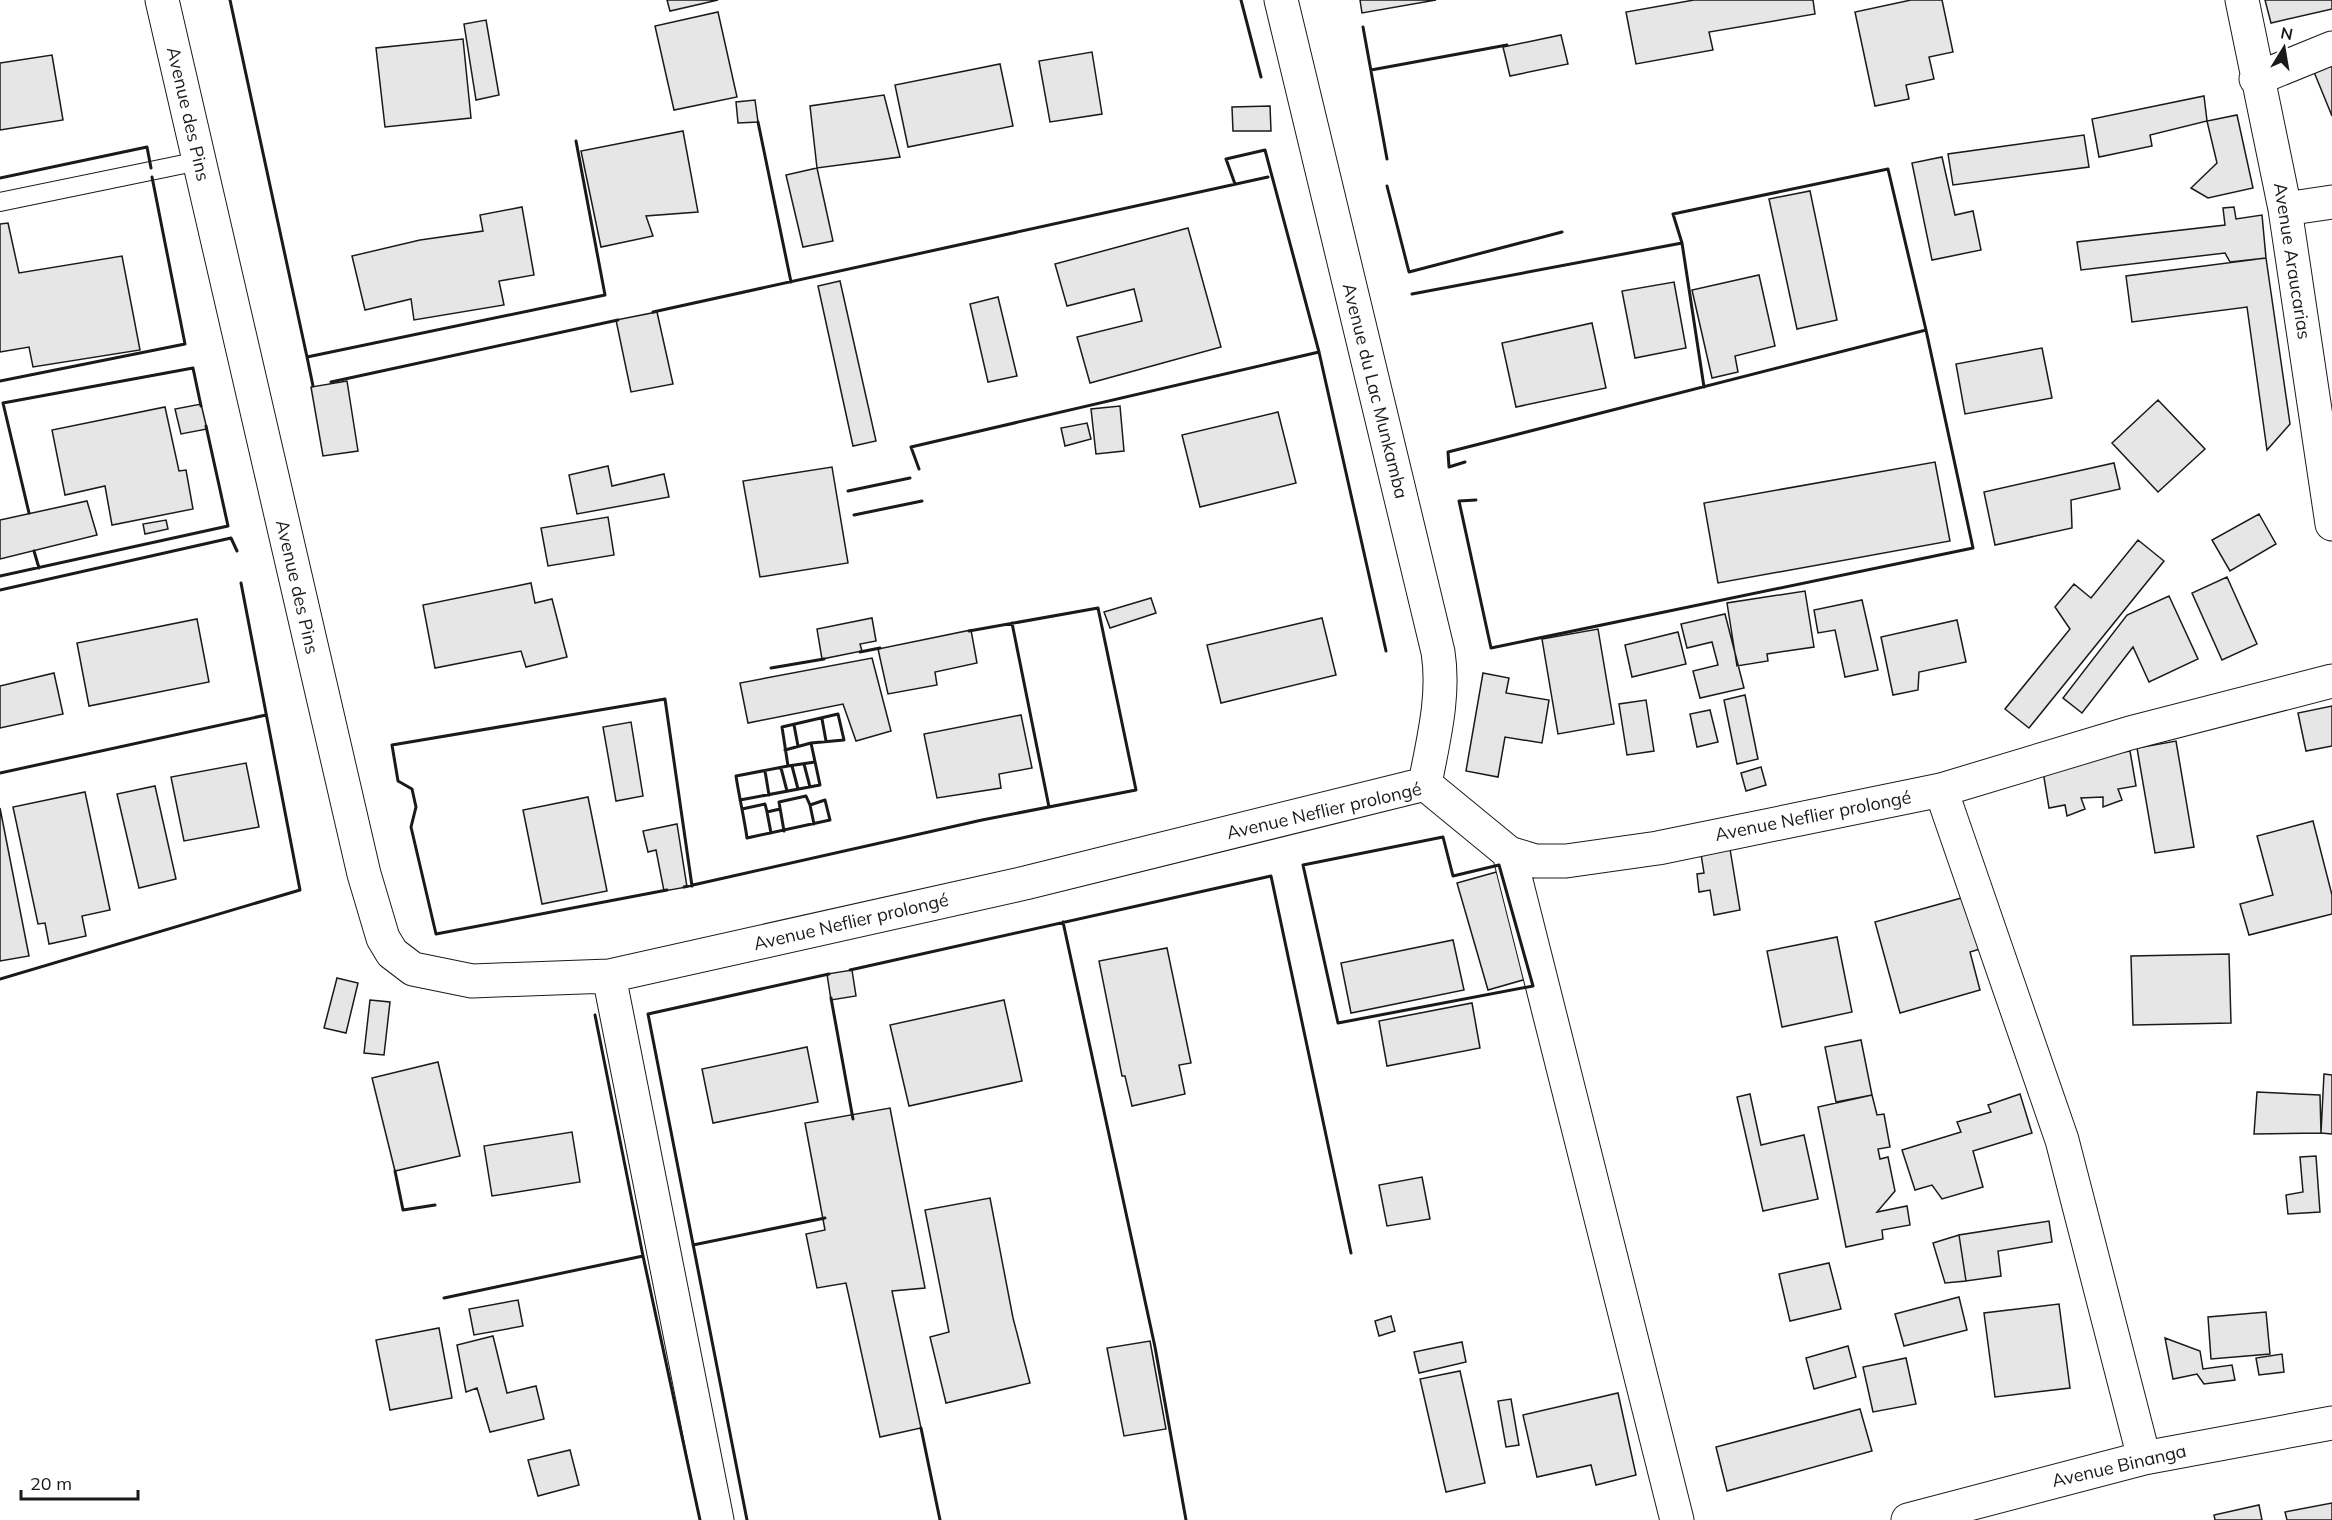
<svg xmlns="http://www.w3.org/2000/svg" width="2332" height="1520" font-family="Mulish,sans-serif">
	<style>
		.building { fill: #e6e6e6; stroke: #1a1a1a; stroke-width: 1.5 }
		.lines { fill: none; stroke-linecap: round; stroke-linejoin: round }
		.service-casing { stroke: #1a1a1a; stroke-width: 20 }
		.minor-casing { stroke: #1a1a1a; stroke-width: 35 }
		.service { stroke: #fff; stroke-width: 18 }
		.minor { stroke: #fff; stroke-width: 33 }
		.wall { stroke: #1a1a1a; stroke-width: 3 }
		.labels { text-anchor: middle; stroke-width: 4.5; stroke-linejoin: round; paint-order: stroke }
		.street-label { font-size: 18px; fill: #1a1a1a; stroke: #fff }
	</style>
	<rect width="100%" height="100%" fill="#fff"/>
	<path class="building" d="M667,0H718L670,11Z
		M1360,0H1436L1362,13Z
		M1694,0H1813L1815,14L1709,32L1713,50L1636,64L1626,12Z
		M1911,0H1942L1953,52L1929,57L1934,79L1906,85L1909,99L1875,106L1855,12Z
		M2265,0H2332V9L2271,23Z
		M718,12L737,97L674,110L655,26Z
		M486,20L499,95L476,100L464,24Z
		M1561,35L1568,64L1510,76L1503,47Z
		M463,39L471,118L385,127L376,48Z
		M1092,52L1102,114L1050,122L1039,61Z
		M52,55L63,120L0,130V63Z
		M1000,64L1013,126L908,147L895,85Z
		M2332,65V116L2314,72Z
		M884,95L900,157L817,168L810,106Z
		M2204,96L2207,121L2150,135L2152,146L2099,157L2092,119Z
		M755,100L758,122L738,123L736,102Z
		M1270,106L1271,131H1233L1232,107Z
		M2237,115L2253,188L2208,198L2191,188L2217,163L2207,121Z
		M683,131L698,212L646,216L653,236L601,247L581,151Z
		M2084,135L2089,167L1953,185L1948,154Z
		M1942,157L1955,215L1973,211L1981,250L1932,260L1912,163Z
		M817,168L833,241L803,247L786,175Z
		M1810,191L1837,320L1797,329L1769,199Z
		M522,207L534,275L499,281L504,305L414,320L411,299L365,310L352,256L420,240L483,231L480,215Z
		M2234,207L2236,219L2262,215L2266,258L2230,262L2225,253L2081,270L2077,242L2225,225L2223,208Z
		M8,223L19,273L122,256L140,350L33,367L29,347L0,352V224Z
		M1188,228L1221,347L1090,383L1077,337L1142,321L1134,289L1067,306L1055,264Z
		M2266,258L2290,424L2267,450L2247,307L2132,322L2126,276Z
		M1759,275L1775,346L1735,356L1738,372L1712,378L1692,290Z
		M840,281L876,441L853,446L818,286Z
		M1674,282L1686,348L1635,358L1622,291Z
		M998,297L1017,376L988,382L970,304Z
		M657,312L673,384L631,392L616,320Z
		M1592,323L1606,388L1516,407L1502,343Z
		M2042,348L2052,398L1965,414L1956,364Z
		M347,381L358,451L323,456L311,387Z
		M2158,400L2205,449L2158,492L2112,443Z
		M201,404L207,429L181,434L175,409Z
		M1120,406L1124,451L1096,454L1091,409Z
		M165,407L179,471L186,470L193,509L112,525L105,486L65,495L52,430Z
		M1278,412L1296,483L1200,507L1182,435Z
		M1087,423L1091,439L1065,446L1061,428Z
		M1935,462L1950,541L1718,583L1704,503Z
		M2114,463L2120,489L2071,500L2072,528L1995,545L1984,492Z
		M608,466L612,486L664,474L669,497L577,514L569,475Z
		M832,467L848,563L760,577L743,481Z
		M87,501L97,535L0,559V520Z
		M2259,514L2276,544L2230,571L2212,540Z
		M608,517L614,555L548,566L541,528Z
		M166,520L168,529L145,534L143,524Z
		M2138,540L2164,561L2029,728L2005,709L2070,629L2055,607L2074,584L2091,598Z
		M2227,577L2257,644L2222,660L2192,593Z
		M531,583L535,603L552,599L567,657L526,667L521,651L435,668L423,605Z
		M1805,591L1814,647L1767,654L1768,661L1737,666L1727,603Z
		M2169,596L2198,659L2149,682L2133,647L2082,713L2063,698L2127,615Z
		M1151,598L1156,613L1110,628L1104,612Z
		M1862,600L1878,670L1845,677L1835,630L1818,633L1814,610Z
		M1725,614L1744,688L1700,698L1693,671L1718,665L1712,642L1687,648L1681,624Z
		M872,618L876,641L860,644L862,651L822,659L817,629Z
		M1322,618L1336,675L1221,703L1207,645Z
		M197,619L209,682L89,706L77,643Z
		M1957,620L1966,662L1919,672L1918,690L1893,695L1881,637Z
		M1598,629L1614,724L1558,734L1542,639Z
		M971,630L977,663L935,672L937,685L888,694L878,649Z
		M1678,632L1686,664L1632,677L1625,645Z
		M872,658L891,731L856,741L843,704L748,723L740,683Z
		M54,673L63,714L0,728V686Z
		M1483,673L1509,678L1506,693L1549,700L1542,743L1505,737L1498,777L1466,771Z
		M1745,695L1758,759L1737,764L1724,700Z
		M1646,700L1654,751L1627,755L1619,704Z
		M2332,706V746L2306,751L2298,713Z
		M1710,710L1718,742L1697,747L1690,714Z
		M1021,715L1032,768L999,774L1001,788L937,798L924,734Z
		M631,722L643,796L616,801L603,727Z
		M2176,741L2194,847L2155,853L2137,748Z
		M2130,751L2136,786L2118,789L2122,800L2103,807V797L2081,798L2085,809L2067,816L2065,805L2049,808L2042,765Z
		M246,763L259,827L184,841L171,777Z
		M1761,767L1766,785L1746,791L1741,773Z
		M155,786L176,879L139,888L117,794Z
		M85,792L110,910L82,916L86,936L49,944L45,923L38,924L13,807Z
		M588,797L607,891L542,904L523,810Z
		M0,808L29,956L0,961Z
		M2313,821L2332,895V914L2249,935L2240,904L2273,895L2257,836Z
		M677,824L687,887L664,891L656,850L648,852L643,831Z
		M1730,849L1740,910L1714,915L1710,890L1699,892L1697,874L1704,873L1701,854Z
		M1500,871L1530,978L1488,990L1457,883Z
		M1965,897L1980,949L1970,952L1980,990L1900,1013L1875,922Z
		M1837,937L1852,1012L1782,1027L1767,951Z
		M1453,940L1464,990L1351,1013L1341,963Z
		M1167,948L1191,1063L1179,1065L1185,1094L1132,1106L1125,1076H1122L1099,961Z
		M2229,954L2231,1023L2133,1025L2131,956Z
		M852,970L856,996L831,1000L827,974Z
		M337,978L358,983L346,1033L324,1028Z
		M370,1000L390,1002L384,1055L364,1053Z
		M1004,1000L1022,1081L909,1106L890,1025Z
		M1472,1003L1480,1048L1387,1066L1379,1021Z
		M1861,1040L1872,1095L1836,1102L1825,1047Z
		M807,1047L818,1102L713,1123L702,1069Z
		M438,1062L460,1156L395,1171L372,1078Z
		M2324,1074L2332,1075V1134L2321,1133Z
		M2257,1092L2320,1095L2321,1133L2254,1134Z
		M1750,1094L1761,1145L1804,1135L1818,1199L1763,1211L1737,1097Z
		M2020,1094L2032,1133L1973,1151L1983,1187L1942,1199L1932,1185L1915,1190L1902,1150L1961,1132L1957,1122L1991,1112L1988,1105Z
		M1872,1095L1877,1115L1884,1114L1890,1147L1878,1149L1880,1159L1888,1157L1895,1191L1877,1212L1907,1206L1910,1225L1882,1230L1883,1239L1846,1247L1818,1107Z
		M890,1108L925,1288L892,1291L921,1428L880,1437L846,1283L817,1288L806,1234L825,1230L805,1123Z
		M572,1132L580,1182L492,1196L484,1146Z
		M2316,1156L2320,1212L2288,1214L2286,1195L2303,1192L2300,1157Z
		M1422,1177L1430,1219L1387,1226L1379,1185Z
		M990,1198L1013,1318L1030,1383L946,1403L930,1337L949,1332L925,1210Z
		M2049,1221L2052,1242L1998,1251L2001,1276L1966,1281L1959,1235Z
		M1959,1235L1966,1281L1945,1283L1933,1243Z
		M1829,1263L1841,1309L1790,1321L1779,1274Z
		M1959,1297L1967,1330L1904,1346L1895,1314Z
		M518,1300L523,1326L474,1335L469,1309Z
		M2059,1304L2070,1388L1995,1397L1984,1313Z
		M2266,1312L2270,1354L2211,1359L2208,1317Z
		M1391,1316L1395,1331L1379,1336L1375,1321Z
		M439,1328L452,1398L390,1410L376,1340Z
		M493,1336L507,1393L536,1386L544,1419L490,1432L477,1388L466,1392L457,1345Z
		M2165,1338L2200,1351L2203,1369L2232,1365L2235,1380L2204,1384L2197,1374L2173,1379Z
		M1150,1341L1166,1429L1124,1436L1107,1348Z
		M1462,1342L1466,1362L1419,1373L1414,1352Z
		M1848,1346L1856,1377L1814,1389L1806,1358Z
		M2282,1354L2284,1372L2259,1375L2256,1358Z
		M1906,1358L1916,1404L1873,1412L1863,1367Z
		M1460,1371L1485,1483L1446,1492L1420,1379Z
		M1618,1393L1636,1475L1596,1485L1591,1465L1537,1477L1523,1415Z
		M1511,1399L1519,1445L1506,1447L1498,1401Z
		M1860,1409L1872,1451L1727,1491L1716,1447Z
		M570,1450L579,1485L538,1496L528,1460Z
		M2332,1503V1520H2287L2285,1512Z
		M2259,1505L2262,1520H2215L2214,1515Z"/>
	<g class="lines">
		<g class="service-casing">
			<path id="service" d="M0,202L199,161"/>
		</g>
		<g class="minor-casing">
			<path id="minor" d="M162,0L364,874L383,938L392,953L413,969L472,981L609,976L1025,883L1425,784
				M1281,0L1438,652C1445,696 1433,741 1425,784
				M2242,0L2285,209L2332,524
				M2256,79L2332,48
				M2285,209L2332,202
				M1425,784L1509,853L1535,861H1566L1658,848L1941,790L2130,733L2332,681
				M1941,790L2062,1140L2144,1458
				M1509,853L1677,1520
				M609,976L717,1520
				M1908,1520L2144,1458L2332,1423"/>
		</g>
		<use href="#service" class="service"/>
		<use href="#minor" class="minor"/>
		<path class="wall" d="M230,0L307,357
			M1241,0L1261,77
			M1363,27L1387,159
			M1371,70L1507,45
			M758,122L791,282
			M0,178L147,147L151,168
			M1235,184L1226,159L1265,150L1319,352
			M1387,186L1409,272L1562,232
			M1412,294L1682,243
			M653,312L1268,177
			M0,381L185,344L152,177
			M331,382L618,320
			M313,386L307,357L605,295L576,141
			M1704,387L1682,243L1673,214L1888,169L1926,330
			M1465,462L1449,467L1448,452L1926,330L1973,548L1491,648L1459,501L1476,500
			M919,469L911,447L1319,352L1386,651
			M848,491L910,478
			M29,513L3,403L193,368L201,406
			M854,515L922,501
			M34,551L39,568
			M0,576L228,526L206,426
			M0,590L231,538L237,551
			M1012,623L1049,807
			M860,652L880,648
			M771,668L824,659
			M822,719L826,741
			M794,725L798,746
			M785,750L811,743
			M804,764L810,787
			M788,766L815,762
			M792,766L798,789
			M781,768L787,791
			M765,771L769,795
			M0,773L266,715
			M740,800L820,785L811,743L844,740L838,714L782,727L788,766L736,776C739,796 744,817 747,838L830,820L825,800L810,805L814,824
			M742,809L765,804L767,812
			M784,831L779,802L806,796L810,805
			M771,833L767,812L780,809
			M1443,837L1453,876L1499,865L1533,986L1338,1023L1303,865Z
			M684,887L982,820L1136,790L1098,608L969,631
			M667,890L436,934L411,827L416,807L412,789L398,781L392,745L665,699L692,886
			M1063,922L1155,1347L1186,1520
			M850,970L1271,876L1351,1253
			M0,979L300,890L241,583
			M831,998L853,1119
			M595,1015L643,1256
			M395,1171L403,1210L435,1205
			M693,1245L825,1218
			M444,1298L643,1256L700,1520
			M921,1428L940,1520
			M747,1520L648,1014L829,974"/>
	</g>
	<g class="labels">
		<g class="street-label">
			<text transform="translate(188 114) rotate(77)" y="6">Avenue des Pins</text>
			<text transform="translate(2292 261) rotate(81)" y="6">Avenue Araucarias</text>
			<text transform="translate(1375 391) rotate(76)" y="6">Avenue du Lac Munkamba</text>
			<text transform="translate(297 587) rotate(77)" y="6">Avenue des Pins</text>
			<text transform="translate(1324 811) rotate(-13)" y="6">Avenue Neflier prolongé</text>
			<text transform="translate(1813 816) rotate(-11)" y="6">Avenue Neflier prolongé</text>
			<text transform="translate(851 922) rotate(-13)" y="6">Avenue Neflier prolongé</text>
			<text transform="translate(2119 1466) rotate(-13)" y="6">Avenue Binanga</text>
		</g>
	</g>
	<g transform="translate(2284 48) rotate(11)" stroke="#ffffff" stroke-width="4.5" paint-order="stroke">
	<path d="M0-4.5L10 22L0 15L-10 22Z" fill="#1a1a1a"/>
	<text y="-9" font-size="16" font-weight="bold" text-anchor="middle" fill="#1a1a1a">N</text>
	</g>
	<path d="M21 1490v9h117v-9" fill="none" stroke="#1a1a1a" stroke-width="3"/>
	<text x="30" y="1490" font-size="18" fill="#1a1a1a" stroke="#ffffff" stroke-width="4.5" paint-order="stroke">20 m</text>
</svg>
